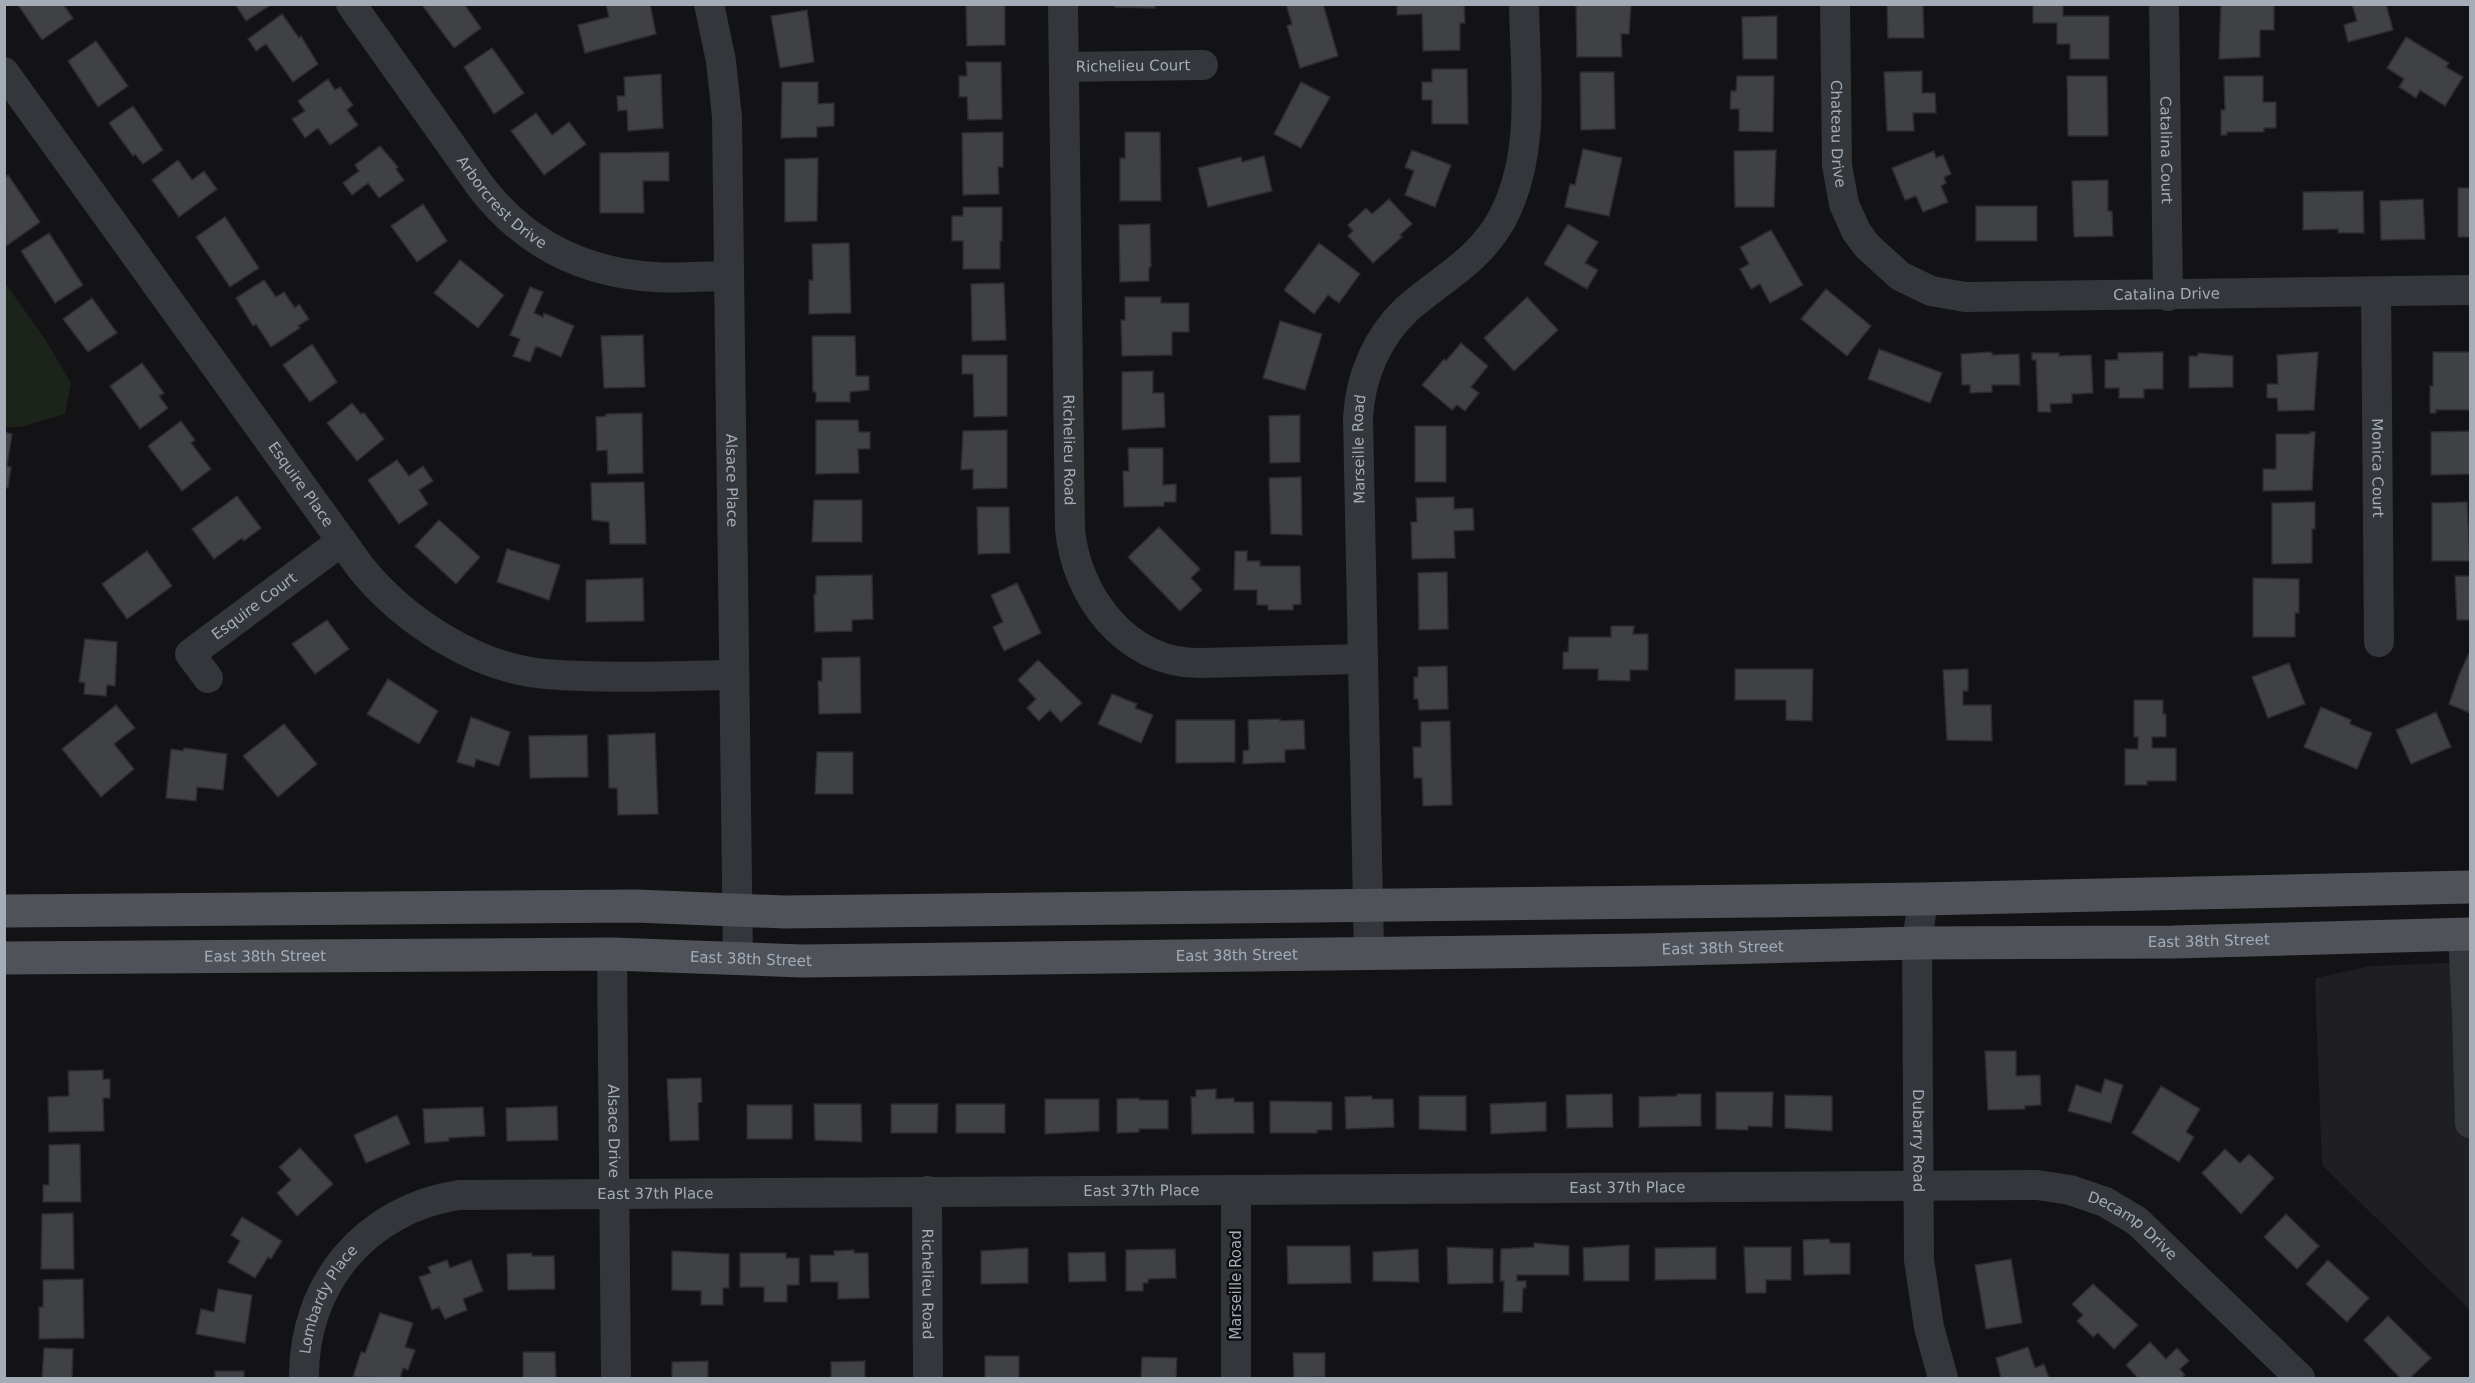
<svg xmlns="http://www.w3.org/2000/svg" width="2475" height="1383" font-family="'DejaVu Sans',sans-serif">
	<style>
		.built { fill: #1f1f22 }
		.green { fill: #1b231b }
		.building { fill: #3f4145; stroke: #2d2d31; stroke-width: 1.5 }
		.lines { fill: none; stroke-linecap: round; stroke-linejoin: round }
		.minor { stroke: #33363a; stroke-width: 30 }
		.major { stroke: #4f5359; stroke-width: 33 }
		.labels { text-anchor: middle; stroke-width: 5; stroke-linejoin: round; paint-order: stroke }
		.street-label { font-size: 15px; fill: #a3acb7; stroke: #0e0e10 }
	</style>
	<rect width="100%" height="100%" fill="#131315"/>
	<path class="built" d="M2470,962V1310L2322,1165L2315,984L2316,978L2371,966Z"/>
	<path class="green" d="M5,283L45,339L71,383L65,414L21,427H5Z"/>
	<path class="building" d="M63,4L73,18L42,40L18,5Z
		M235,4H272L246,21Z
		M464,4L481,28L454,48L422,5Z
		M606,4H650L656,34L585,53L578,25L609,17Z
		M966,4H1005V45L967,46Z
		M1115,4H1155V8L1115,7Z
		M1286,4H1323L1338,56L1300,68L1287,26L1292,24Z
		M1397,4H1464L1465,23H1460V50L1423,51L1422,14L1397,15Z
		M1576,4H1631L1629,34H1621L1622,57H1577Z
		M1887,4H1923L1924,38H1888Z
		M2033,4H2063V16H2109V59H2070V44H2057V23H2033Z
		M2221,4H2274V30H2260V57L2219,59Z
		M2352,4H2386L2393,30L2348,42L2344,25L2357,21Z
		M807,10L814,62L780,68L771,16Z
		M282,14L299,38L301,36L318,64L293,82L266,44L256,51L248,39Z
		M1777,16V59H1743L1742,17Z
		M2406,37L2449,63L2446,67L2463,77L2445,106L2420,90L2416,98L2399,87L2404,79L2387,68Z
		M96,41L128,86L98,107L68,61Z
		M492,48L524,93L494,114L464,67Z
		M966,62H1001L1002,119L968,120L967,97H959V76H967Z
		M1432,69H1467L1468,124H1432V100H1422V82H1432Z
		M1922,71V93H1935L1936,113H1913L1914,131H1887L1884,72Z
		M1580,72H1614L1615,129L1581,130Z
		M661,74L663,128L628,131L627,110L618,111L617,96H625L624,77Z
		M1737,76H1774L1773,132L1739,131V109H1730L1731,91H1736Z
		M2067,76H2107L2108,136H2068Z
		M2224,76H2263V102H2276V128H2264V132H2227V135H2221V110H2225Z
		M328,79L335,90L340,87L353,105L347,110L358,125L330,145L318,128L305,138L292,119L305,111L298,101Z
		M782,82H818V104L834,103V126L817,127V137L781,138Z
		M1301,82L1330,97L1301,148L1274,134Z
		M133,106L163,150L143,164L135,154L133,156L109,123Z
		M536,113L552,135L569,122L586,144L544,175L511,131Z
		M1003,132V167H998L999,194L963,195L962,133Z
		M1125,132H1160L1161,201H1120V158H1125Z
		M380,146L398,167L396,169L404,180L379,198L368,183L352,195L343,183L359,171L355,165Z
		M1583,149L1622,158L1609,216L1565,207L1570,184L1575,185Z
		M1412,150L1451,165L1435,207L1405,195L1414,171L1405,167Z
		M1776,150L1774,207H1735L1734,151Z
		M1934,151L1936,158L1943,155L1951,174L1944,177L1946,183L1941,186L1948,202L1923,212L1916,196L1905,200L1892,168Z
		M669,152V181H643L644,213H600V153Z
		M1264,156L1272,191L1208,207L1198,168L1241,157L1242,162Z
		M818,158L817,221L785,222V159Z
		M178,160L192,180L204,171L217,189L179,217L152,180Z
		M8,175L40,222L6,246L4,178Z
		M2108,180V211H2112L2113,236L2074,237L2072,181Z
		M2458,188H2470V237H2458Z
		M2363,191L2364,233H2338V229L2303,230V192Z
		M1389,199L1412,224L1400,235L1402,237L1373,263L1348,236L1353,231L1348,225L1366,208L1372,214Z
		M2423,199L2425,239L2381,240L2380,201Z
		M423,204L447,241L417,262L391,226Z
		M1976,206H2037V241H1976Z
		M963,207H1002V241H1000V269H963V241H952V216H963Z
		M225,217L259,268L230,287L196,237Z
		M1150,224L1151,267H1149V281L1120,282L1119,225Z
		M1568,224L1598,242L1585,263L1598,270L1587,289L1544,264Z
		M1771,230L1803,285L1770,303L1760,284L1751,289L1740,269L1749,264L1740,247Z
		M49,233L83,285L55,303L21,251Z
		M849,243L851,313L809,314V280H813L812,244Z
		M1319,243L1360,274L1339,303L1328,295L1314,314L1284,290Z
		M460,260L504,295L478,328L434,293Z
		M264,280L276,297L284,292L295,308L299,304L309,319L298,326L300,328L271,347L256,324L253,326L236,298Z
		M1004,283L1006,340L972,341L971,284Z
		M530,287L543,292L534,313L543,317L544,313L574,326L561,357L536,346L530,362L513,356L520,339L510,335Z
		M1826,289L1871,326L1847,356L1801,319Z
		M1125,297H1161V303H1189V332H1172V355L1122,356L1121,320H1125Z
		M1527,297L1558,330L1514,371L1484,338Z
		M92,298L117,333L88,352L63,319Z
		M1280,321L1322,334L1305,390L1263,378Z
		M643,335L645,387L604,388L601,336Z
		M812,336H855L856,376H869V390L850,392V402H816V392H813Z
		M1461,343L1488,366L1471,387L1479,393L1465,411L1457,405L1452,410L1422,385L1444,359L1446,361Z
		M312,344L337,382L310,402L283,365Z
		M1879,349L1942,373L1930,403L1868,379Z
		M1992,352V355L2019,354L2020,385H1992V392L1970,393V385H1962L1961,354Z
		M2163,352V389H2144V398H2119V388H2105V360H2118V353Z
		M2318,352L2314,410L2278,411L2277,398H2267V384H2278L2277,355Z
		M2433,352H2470V410H2436V413H2430V386H2433Z
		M2032,353H2059V356L2091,355L2093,393L2072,394V403L2050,404L2051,412H2038L2036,360H2032Z
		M2198,353L2233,356V387L2189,388V356H2198Z
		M962,355H1007V416L974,417L973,374H962Z
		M142,363L164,393L159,396L168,408L140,429L110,386Z
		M1153,371V393H1164L1165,427L1122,430V372Z
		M352,403L361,414L364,413L384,439L357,461L327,423Z
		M642,413L643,473L608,474L607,450L597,451L596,417L606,416V414Z
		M1300,415V462L1270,463L1269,416Z
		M816,420H858L859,432H870V449H858L859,473L816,474Z
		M181,421L195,440L191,443L211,469L182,491L148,446Z
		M1415,426H1446V482H1415Z
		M1007,430V488L973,489V469L961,470L963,431Z
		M2470,431V474L2431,475V432Z
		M4,432L12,434L7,466L11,467L8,488L4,487Z
		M2310,432H2315L2312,490L2263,491V469H2276V434H2310Z
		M1128,448H1163V485L1176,484V502H1164V506L1124,507L1123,471H1129Z
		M397,460L409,476L423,466L433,481L419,490L428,504L399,524L368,480Z
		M1301,477L1302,535L1271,534L1269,478Z
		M644,482L646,544H610L609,522L592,520L591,483Z
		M237,496L261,528L244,541L242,538L214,559L192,529Z
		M1454,497V509L1473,508L1474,530L1454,531L1455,558L1412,559L1411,522H1417L1416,498Z
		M814,500H862V542H812Z
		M2315,502V529H2312V563L2272,564V503Z
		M2467,502L2470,561H2432V503Z
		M977,507H1009L1010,553L978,554Z
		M439,520L480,557L456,584L415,546Z
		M1159,527L1200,569L1191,578L1202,590L1180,611L1128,557Z
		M507,549L560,565L549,600L497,582Z
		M147,551L172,586L127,619L102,584Z
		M1235,551H1247V561H1260V566H1300L1301,604L1293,605V610H1268V605H1257V590H1234Z
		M1447,572L1448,629L1419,630L1418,573Z
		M872,575L873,619L852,620V631L815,632L814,595L816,594V576Z
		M2455,576H2470V620H2457Z
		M643,578L644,621L586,622V580Z
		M2253,578L2299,579V613H2295V637H2253Z
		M1017,583L1041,633L1004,651L993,627L1003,622L991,595Z
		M327,620L349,649L315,674L292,644Z
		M1611,626H1634L1633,634H1648V670H1630V681L1598,680V669H1563V652H1568L1569,637H1611Z
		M85,639L117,642L115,686L107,685L106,696L84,694L85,683L79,682Z
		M2470,651V713L2449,704L2459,675Z
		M860,657L861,713L819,714L818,681H822V658Z
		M1038,660L1082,703L1061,722L1050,710L1039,721L1027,708L1036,699L1018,680Z
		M2289,663L2305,704L2268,718L2252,677Z
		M1447,666L1448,709L1419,710L1418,699H1414V677H1418V667Z
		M1735,669H1813L1812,721L1786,720V700H1735Z
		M1968,669V691H1963V705H1991L1992,741L1947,740L1943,670Z
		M388,679L438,711L419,744L367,714Z
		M1112,694L1137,704L1135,708L1153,715L1141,743L1098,724Z
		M2134,700H2163V714H2166V737H2152V748H2176V781H2147V785H2125V749H2138V737H2134Z
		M116,705L135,728L114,744L134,769L101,797L62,749Z
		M2321,707L2351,720L2350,724L2372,733L2357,769L2304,747Z
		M2436,712L2451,747L2411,764L2396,730Z
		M471,717L510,732L499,766L476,759L474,767L457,762Z
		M1280,719V721L1304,720L1305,749L1285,750V762L1243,764V751L1249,750L1248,720Z
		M1176,720H1235V762L1176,763Z
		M1450,721L1452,805L1423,806L1422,778H1414L1413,747H1421V722Z
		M284,724L317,764L278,797L243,756Z
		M655,733L658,814L618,815L617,788H609L608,735Z
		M587,735L588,777L530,778L529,736Z
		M184,748L227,754L223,790L197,787L196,801L166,798L171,749L183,751Z
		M817,752H853V794H815Z
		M1985,1051H2016V1076L2040,1075L2041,1105L2025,1106V1109L1988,1110Z
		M103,1070V1079H110V1098H103L104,1131L49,1132L48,1097L69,1096L68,1071Z
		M701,1078L702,1102L698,1103L699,1140L670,1141L667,1079Z
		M2105,1079L2123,1085L2111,1123L2068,1111L2076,1085L2101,1093Z
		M2161,1086L2200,1109L2186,1132L2194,1137L2179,1162L2132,1133Z
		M1216,1089V1099L1234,1098V1102H1253L1254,1133L1192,1134L1191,1097H1196V1090Z
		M1716,1092H1773L1772,1127L1748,1126V1130L1716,1129Z
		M1612,1094L1613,1127L1567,1128L1566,1095Z
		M1677,1094H1701V1126L1639,1127V1097L1677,1096Z
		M1785,1095L1832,1096V1131L1785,1128Z
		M1372,1096V1099H1393L1394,1127L1346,1129L1345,1097Z
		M1419,1096H1466V1131L1419,1129Z
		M1139,1098V1100H1168V1129H1139V1132L1117,1133V1099Z
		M1045,1099H1099V1131L1045,1134Z
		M1270,1101L1332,1102V1130H1317V1133H1270Z
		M1546,1102V1131L1491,1134L1490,1104Z
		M814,1104H861L862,1142L815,1140Z
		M891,1104H938L937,1133H891Z
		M956,1104H1005V1133H956Z
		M747,1105H792V1139H747Z
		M557,1106L558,1140L507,1141L506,1108Z
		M483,1107L485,1136L449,1138V1141L425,1143L423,1109Z
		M397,1115L410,1144L366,1163L354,1135Z
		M80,1144L81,1202H43V1185H49V1145Z
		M300,1148L333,1184L297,1216L277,1193L291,1180L279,1167Z
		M2225,1149L2240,1163L2249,1154L2274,1178L2241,1214L2202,1173Z
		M73,1213L74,1269H41L42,1214Z
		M2286,1214L2319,1246L2297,1269L2264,1237Z
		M242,1217L282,1241L271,1259L268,1257L255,1278L228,1262L240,1241L231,1235Z
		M1829,1239L1830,1243H1850V1274L1804,1275L1803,1240Z
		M1534,1243L1569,1246V1275H1517V1281H1526V1288H1523L1522,1312H1503L1504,1281H1500L1501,1249L1534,1247Z
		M1629,1245V1281H1584L1583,1248Z
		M1287,1246H1350L1351,1283L1288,1284Z
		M1447,1247L1493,1249V1283L1448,1284Z
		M1716,1247V1279L1655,1280V1248Z
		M1744,1247H1791V1280H1766V1293H1746Z
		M1028,1248V1283L981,1284V1251Z
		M1175,1249L1176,1278L1148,1279V1283H1143V1291H1126V1250Z
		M1418,1249L1419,1282L1373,1281V1252Z
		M854,1250V1253H868L869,1298L838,1299V1282H811L810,1255H834V1251Z
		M672,1251L729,1254V1288H723V1305H701V1291L672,1290Z
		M1105,1252L1106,1281L1069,1282L1068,1253Z
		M532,1253V1256H554L555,1289L508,1290L507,1254Z
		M740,1253H786V1258H799V1285H787V1302H764V1287H740Z
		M2011,1259L2022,1323L1986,1329L1975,1265Z
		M447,1260L450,1268L471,1260L483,1291L463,1299L467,1310L445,1319L439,1307L432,1310L419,1277L431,1273L428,1267Z
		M2328,1260L2369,1298L2347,1322L2306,1284Z
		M83,1279L84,1338L39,1339V1307H43V1280Z
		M2093,1284L2138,1325L2114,1349L2098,1333L2093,1337L2077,1321L2083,1315L2072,1304Z
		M218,1289L252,1295L245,1343L196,1334L201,1309L214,1312Z
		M380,1313L413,1323L405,1347L415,1350L408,1370L403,1368L400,1378L353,1377L361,1352L365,1353Z
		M2388,1316L2431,1358L2410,1378H2400L2364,1340Z
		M2150,1342L2166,1359L2177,1348L2189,1361L2180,1369L2185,1375L2181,1378H2138L2126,1365Z
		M2028,1347L2035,1368L2044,1364L2049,1378H2001L1996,1358Z
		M44,1348L73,1349L72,1378H42Z
		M523,1352H555L556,1378H523Z
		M1293,1353H1325V1377L1291,1378H1294Z
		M985,1356H1019V1378H985Z
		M1142,1357L1177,1358L1176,1378H1141Z
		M708,1361V1378H672V1362Z
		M865,1361V1378H831V1362Z
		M215,1371H244V1378H215Z"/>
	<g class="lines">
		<g class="minor">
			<path id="s1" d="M351,4L481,187C525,244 584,273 655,277C679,279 704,276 729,276"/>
			<path id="s2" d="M709,4L721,61L727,117L738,959"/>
			<path id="s3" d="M1063,4L1070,529C1076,596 1126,663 1199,663L1361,659"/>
			<path id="s4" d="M1835,4L1837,165L1844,204L1856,231L1867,246L1900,276L1931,291L1965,297L2470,290"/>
			<path id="s5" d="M2164,4L2168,296"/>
			<path id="s6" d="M1064,67L1203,65"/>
			<path id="s7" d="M4,72L361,568C403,620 477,669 546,674C608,679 670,676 733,675"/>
			<path id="s8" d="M2376,292L2379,642"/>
			<path id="s9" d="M208,678L190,654L342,541"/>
			<path id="s10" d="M1923,899L1917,943L1919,1260L1929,1327L1943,1378"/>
			<path d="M2463,934L2467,1015H2470"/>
			<path id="s11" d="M1369,953L1358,418C1360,377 1377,337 1407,309C1442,278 1478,262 1502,219C1537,153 1525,76 1524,4"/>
			<path id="s12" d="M612,954L616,1378"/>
			<path d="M2467,1015L2470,1123"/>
			<path id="s13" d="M927,1191L928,1378"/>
			<path d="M1236,1191V1378"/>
			<path id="s14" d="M304,1378C303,1284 366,1209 459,1195L2037,1185L2070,1190L2105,1202L2137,1221L2300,1378"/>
		</g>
		<g class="major">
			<path d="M4,911L636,906L784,912L1923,899L2470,887"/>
			<path id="s15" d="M4,958L612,954L802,961L1640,950L1917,943L2174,942L2470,934"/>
		</g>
	</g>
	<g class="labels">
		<g class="street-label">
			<text dy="5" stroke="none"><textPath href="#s6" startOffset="69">Richelieu Court</textPath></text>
			<text dy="5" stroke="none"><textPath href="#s4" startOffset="130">Chateau Drive</textPath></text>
			<text dy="5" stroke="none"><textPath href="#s5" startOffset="146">Catalina Court</textPath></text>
			<text dy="5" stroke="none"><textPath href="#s1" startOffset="250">Arborcrest Drive</textPath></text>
			<text dy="5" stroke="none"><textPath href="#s4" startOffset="564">Catalina Drive</textPath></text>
			<text dy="5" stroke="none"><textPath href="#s11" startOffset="504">Marseille Road</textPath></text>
			<text dy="5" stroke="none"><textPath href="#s3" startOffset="446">Richelieu Road</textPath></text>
			<text dy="5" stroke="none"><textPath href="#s8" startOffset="176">Monica Court</textPath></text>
			<text dy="5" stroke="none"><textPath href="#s2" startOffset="478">Alsace Place</textPath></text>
			<text dy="5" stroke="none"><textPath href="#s7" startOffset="508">Esquire Place</textPath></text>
			<text dy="5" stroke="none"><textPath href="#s9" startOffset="110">Esquire Court</textPath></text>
			<text dy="5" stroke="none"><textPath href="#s15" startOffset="2205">East 38th Street</textPath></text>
			<text dy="5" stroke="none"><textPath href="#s15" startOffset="1719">East 38th Street</textPath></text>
			<text dy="5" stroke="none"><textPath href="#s15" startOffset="1233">East 38th Street</textPath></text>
			<text dy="5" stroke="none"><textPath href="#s15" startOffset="261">East 38th Street</textPath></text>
			<text dy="5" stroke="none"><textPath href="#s15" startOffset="747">East 38th Street</textPath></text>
			<text dy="5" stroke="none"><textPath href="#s12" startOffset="177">Alsace Drive</textPath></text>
			<text dy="5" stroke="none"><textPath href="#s10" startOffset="242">Dubarry Road</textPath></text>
			<text dy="5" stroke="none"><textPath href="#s14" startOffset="1431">East 37th Place</textPath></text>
			<text dy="5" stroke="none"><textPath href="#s14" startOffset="945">East 37th Place</textPath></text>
			<text dy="5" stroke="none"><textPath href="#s14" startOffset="459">East 37th Place</textPath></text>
			<text dy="5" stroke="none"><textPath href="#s14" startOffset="1947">Decamp Drive</textPath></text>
			<text dy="5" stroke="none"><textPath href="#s13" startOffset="93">Richelieu Road</textPath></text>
			<text transform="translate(1236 1285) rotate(-90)" y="5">Marseille Road</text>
			<text dy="5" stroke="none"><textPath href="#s14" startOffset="84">Lombardy Place</textPath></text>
		</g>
	</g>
	<rect width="2475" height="1383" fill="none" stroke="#a3acb7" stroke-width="12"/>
</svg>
